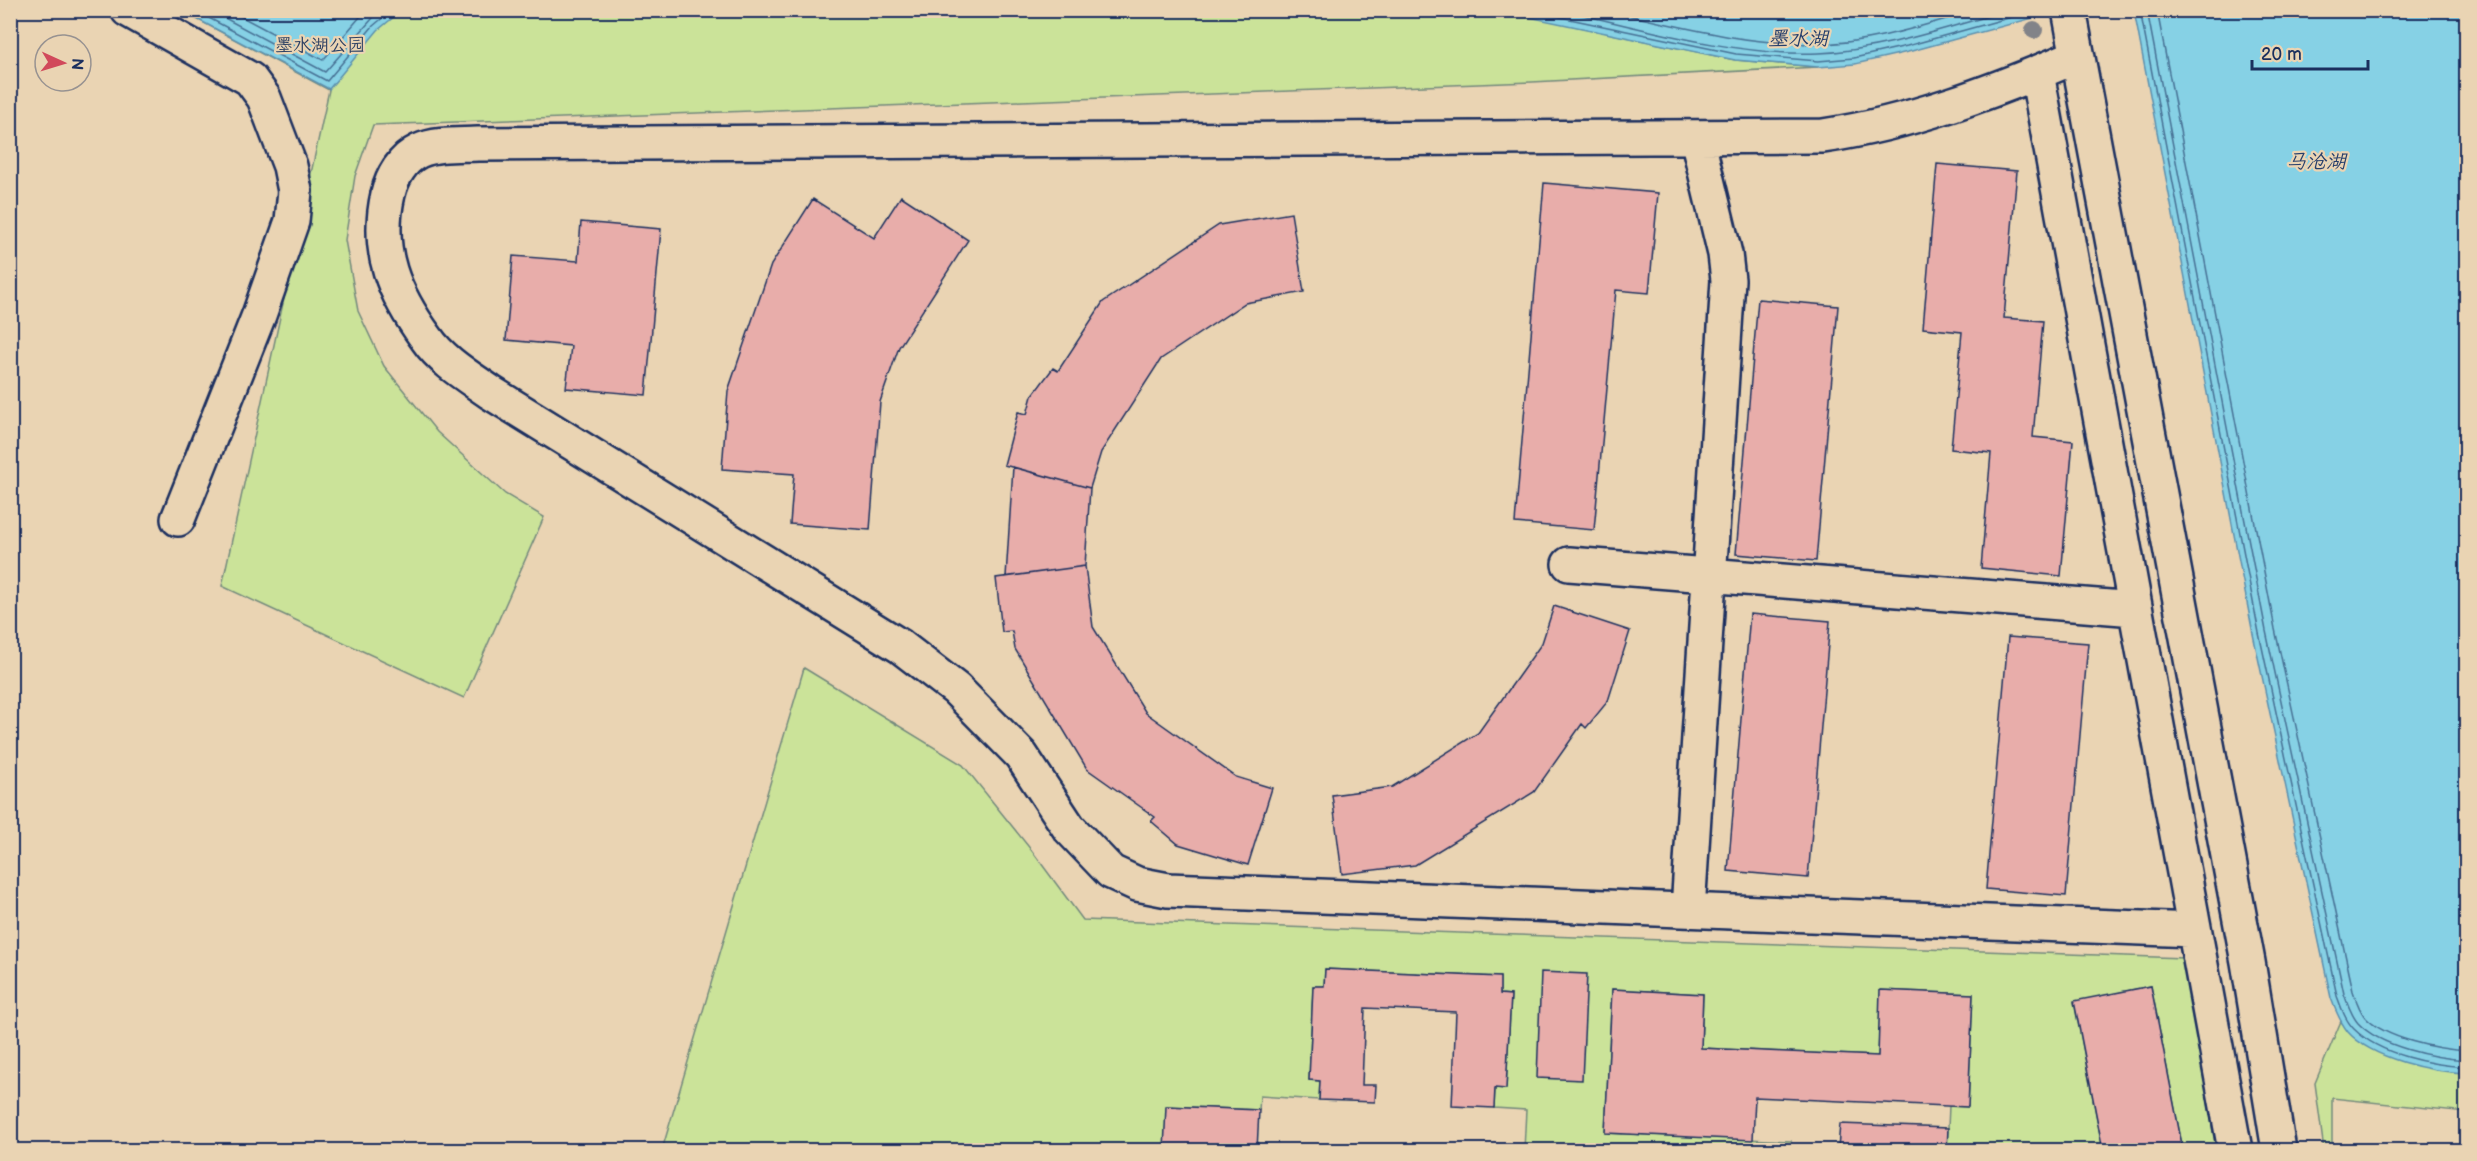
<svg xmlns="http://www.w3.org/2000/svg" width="2477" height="1161" font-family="'Balsamiq Sans','LXGW WenKai TC',sans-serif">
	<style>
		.green { fill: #cbe399; stroke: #73897c; stroke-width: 1.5 }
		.water { fill: #86d1e5; stroke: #5b90af; stroke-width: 1.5 }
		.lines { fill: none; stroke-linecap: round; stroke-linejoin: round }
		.shore { stroke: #467094; stroke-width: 1.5 }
		.building { fill: #e8adaa; stroke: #1b2f5e; stroke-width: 1.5 }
		.minor-casing { stroke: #1b2f5e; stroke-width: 38 }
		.minor { stroke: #ead4b3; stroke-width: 33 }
		.tree { fill: #828388 }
		.labels { text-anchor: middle; stroke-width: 4.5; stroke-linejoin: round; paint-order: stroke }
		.park-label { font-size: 18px; fill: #2d4164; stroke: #ead4b3 }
		.water-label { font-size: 20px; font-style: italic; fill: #263f6c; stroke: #ead4b3 }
	</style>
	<rect width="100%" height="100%" fill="#ead4b3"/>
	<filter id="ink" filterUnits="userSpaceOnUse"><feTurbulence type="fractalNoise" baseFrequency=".0167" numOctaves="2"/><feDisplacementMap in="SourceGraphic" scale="12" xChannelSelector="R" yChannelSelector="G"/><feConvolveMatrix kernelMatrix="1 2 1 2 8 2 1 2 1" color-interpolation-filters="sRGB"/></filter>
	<g filter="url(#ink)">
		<path class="green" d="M1500,10L1735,60L1818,67L1532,82L373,125L355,176L345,240L358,311L384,366L437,432L505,494L544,517L464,698L222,586L329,90L182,11Z
			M804,668L963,765L1032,851L1083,920L2184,958L2216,1150H2183L2151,986L2074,1002L2103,1150H1947L1949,1106L1968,1107L1973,994L1881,990L1878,1056L1701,1048L1703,994L1612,989L1605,1133L1791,1141V1150H1524L1526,1110L1494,1108L1495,1088L1506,1089L1511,995L1500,994V977L1325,969L1324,986H1313L1309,1080L1320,1081L1319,1100L1260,1096L1259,1110L1167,1106L1164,1150H662Z
			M2341,1021C2362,1054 2430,1071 2466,1073V1112L2332,1098V1150H2324L2315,1083Z"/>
		<path class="water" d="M182,11H401L378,30L329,89Z
			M2043,11L2044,15L1908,52L1855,64L1818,67L1735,60L1500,11Z
			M2134,11H2466V1073C2432,1072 2372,1059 2348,1032C2340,1022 2335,1009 2331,998L2253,634Z"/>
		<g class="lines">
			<path class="shore" d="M194,10L327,81L373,26L392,10
				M210,10L325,72L380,10
				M229,10L323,60L366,10
				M1527,10L1736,54L1818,61L1854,58L1907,46L2037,10
				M1562,10C1641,28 1739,57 1819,53C1884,50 1948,27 2010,10
				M1605,10C1674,25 1745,45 1816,44C1870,44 1925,25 1977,10
				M2140,10L2259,633L2337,996C2341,1007 2345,1020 2354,1029C2380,1055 2432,1065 2466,1067
				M2147,10L2266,631L2344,994C2348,1004 2351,1015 2358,1023C2380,1047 2435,1058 2466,1060
				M2157,10L2275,629L2353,991C2356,1000 2359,1010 2365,1017C2385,1039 2438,1049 2466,1051"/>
		</g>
		<path class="building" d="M1937,164L2017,171L2004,318L2043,321L2033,437L2073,441L2061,576L1981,568L1991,453L1951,449L1962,332L1923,328Z
			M1544,183L1658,193L1649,293L1616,290L1594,530L1515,523Z
			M901,196L968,240L899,347L880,402L870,530L790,524L794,474L722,469L728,391L771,265L813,199L874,238Z
			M1291,213L1304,292L1245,303L1161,359L1101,452L1090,488L1004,465L1018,412L1027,414L1032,396L1053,368L1058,371L1103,302L1219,225Z
			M581,222L661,229L646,395L566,388L571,346L506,340L513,256L578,261Z
			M1758,299L1838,306L1816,561L1736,554Z
			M1013,467L1090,488L1085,566L1006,577Z
			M1085,566L1093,627L1146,713L1236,777L1272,788L1248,865L1178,844L1151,821L1155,817L1087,769L1015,649L1012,631L1002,632L996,578Z
			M1554,606L1630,631L1608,701L1586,728L1582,724L1534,792L1415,865L1342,874L1332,795L1392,787L1478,733L1542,643Z
			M1750,614L1830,621L1808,878L1728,871Z
			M2008,637L2088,643L2066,896L1986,889Z
			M1325,969L1500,977V994L1511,995L1506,1089L1495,1088L1494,1108L1452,1106L1456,1012L1365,1008L1362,1085H1376L1375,1102L1319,1100L1320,1081L1309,1080L1313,986H1324Z
			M1541,972L1587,974L1582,1080L1537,1078Z
			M2151,986L2183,1150H2103L2074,1001Z
			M1612,989L1703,994L1701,1048L1878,1056L1880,990L1973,994L1968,1107L1755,1097L1753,1140L1605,1133Z
			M1166,1106L1259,1110L1257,1150H1164Z
			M1840,1124L1948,1128L1947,1150H1816V1147L1838,1148Z"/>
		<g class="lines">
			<g class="minor-casing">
				<path id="minor" d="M128,10L250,79L264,98L290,166L295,191L292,221L259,315L178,519
					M2069,10L2248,962L2279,1150
					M2077,56C1995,91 1911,123 1823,136L478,144C459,145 437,143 419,151C402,159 392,177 388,194C375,251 394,294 427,339C442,361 469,377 490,392L900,646L956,689L1021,755L1069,828L1111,872L1137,884L1168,890L2194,930
					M2037,73L2235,1150
					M1569,564L2135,609
					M1688,910L1728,280L1725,254L1697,138"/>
			</g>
			<use href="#minor" class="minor"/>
		</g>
		<circle class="tree" cx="2034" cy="30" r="9"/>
	</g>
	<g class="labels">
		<g class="park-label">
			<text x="320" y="51">墨水湖公园</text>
		</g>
		<g class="water-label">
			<text x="1798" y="45">墨水湖</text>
			<text x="2316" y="168">马沧湖</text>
		</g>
	</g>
	<rect width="2477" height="1161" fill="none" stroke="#ead4b3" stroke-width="36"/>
	<rect x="18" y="18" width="2441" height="1125" fill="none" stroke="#1b2f5e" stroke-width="2" filter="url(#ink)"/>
	<g transform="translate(63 63) rotate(94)"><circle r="28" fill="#ead4b3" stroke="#979291" stroke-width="1.5"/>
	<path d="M0-4.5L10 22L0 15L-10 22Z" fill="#d1495b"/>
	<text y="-9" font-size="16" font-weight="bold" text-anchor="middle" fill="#1b2f5e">N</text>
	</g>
	<path d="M2252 60v9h116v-9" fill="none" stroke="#1b2f5e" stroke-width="3"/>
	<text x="2261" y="60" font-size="18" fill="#1b2f5e" stroke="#ead4b3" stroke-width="4.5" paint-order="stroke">20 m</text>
</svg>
